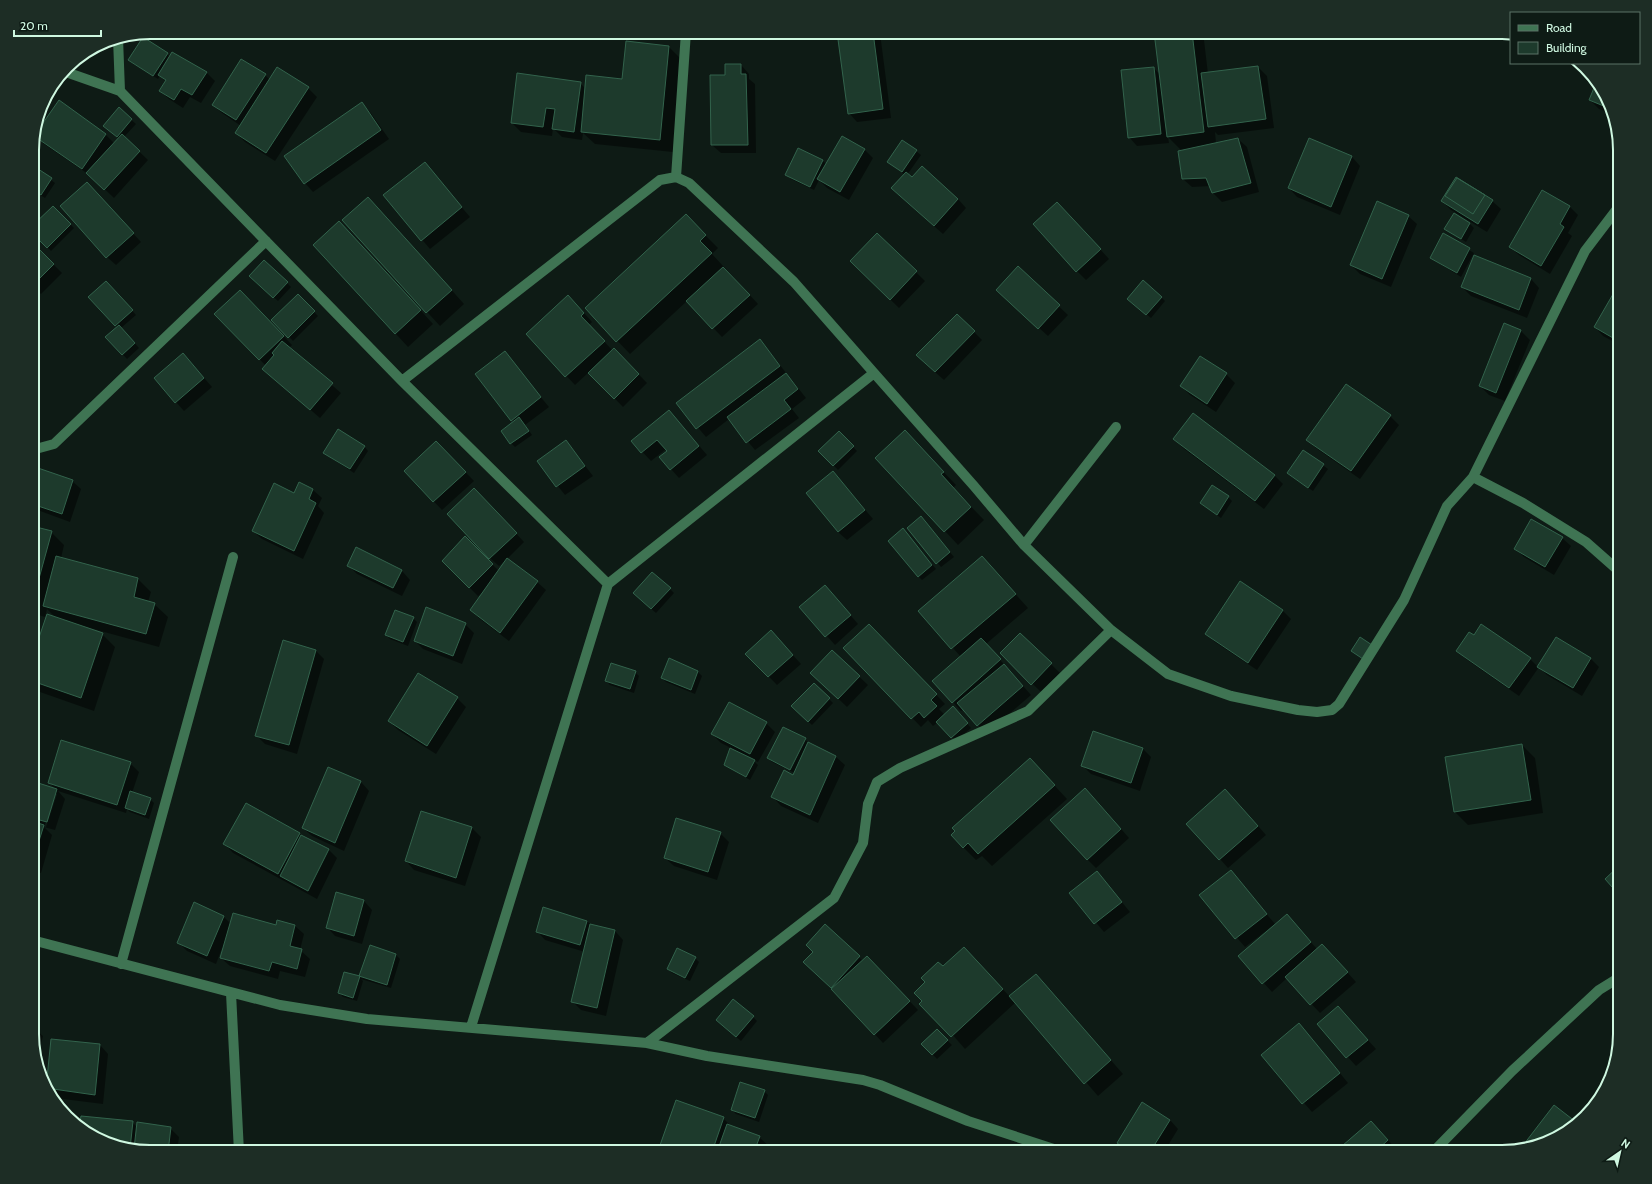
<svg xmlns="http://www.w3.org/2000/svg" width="1652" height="1184" font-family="Cabin,sans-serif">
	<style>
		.shadow { fill: #0007; fill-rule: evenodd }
		.building { fill: #1d3a2c; stroke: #32634c }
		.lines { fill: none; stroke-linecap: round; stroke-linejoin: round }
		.minor { stroke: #3f7453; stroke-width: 10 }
		.rim { fill: none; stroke: #cff8e1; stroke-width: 2 }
	</style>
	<rect width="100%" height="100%" fill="#0e1b15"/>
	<path class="shadow" d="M838,32L880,33L891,118L857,122L849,113Z
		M1155,32H1196L1204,40L1208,74L1258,67L1267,76L1274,128L1218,135L1215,132L1216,143L1238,139L1247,147L1259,192L1222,202L1213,193L1211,186L1192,187L1183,179L1182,151L1168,137L1169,143L1137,146L1129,137L1154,68L1160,75Z
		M101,43L102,50L90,51Z
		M669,47L682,60L673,152L595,144L583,133L582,140L562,137L553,128L552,136L521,132L512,123L580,83L586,89L623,80Z
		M167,54L170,57L206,72L215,81L201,103L190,97L183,108L169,99L160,91L166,81L160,76L158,79L134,64Z
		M741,65L749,74V79L755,84L756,153H721L712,145L726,76Z
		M265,75L270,80L308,88L317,97L275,161L245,142L236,133L241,126L222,113L213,105Z
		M1608,97L1612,114L1599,109L1590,100Z
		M59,102L106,135L115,144L119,139L109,130L119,109L136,124L124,137L148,160L114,198L91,176L44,144L36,135Z
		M361,103L370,112L389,139L313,192L305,183Z
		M1310,139L1352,157L1360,166L1340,215L1297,197L1289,188Z
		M903,141L921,155L907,175L912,179L958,199L966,208L943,234L901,197L905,175L888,162Z
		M864,149L873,158L849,200L827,188L819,180L814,190L791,179L787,175L822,160L827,165Z
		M424,163L470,217L430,249L385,196Z
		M32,166L55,183L45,198L32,190Z
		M1543,191L1570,207L1578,215L1568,233L1572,236L1550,274L1519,255L1510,247Z
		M95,192L141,242L116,265L107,257Z
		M1442,201H1492L1501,209L1487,232L1451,210Z
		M53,207L74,228L51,251L32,231Z
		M381,211L464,304L440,326L343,220Z
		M1066,212L1109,259L1086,280L1077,271Z
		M1408,216L1417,224L1391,287L1360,274L1351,265Z
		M1469,223L1474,228L1466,242L1446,229Z
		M697,227L718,248L712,254L758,304L722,337L687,301L630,354L586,308Z
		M877,234L925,281L899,308L851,261Z
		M352,235L433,324L408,347L314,245Z
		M1444,235L1474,253L1461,277L1431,258Z
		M32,243L62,273L41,294L32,285Z
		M1018,268L1068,315L1048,336L1006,298Z
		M1531,279L1539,288L1527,318L1471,296L1462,287Z
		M254,280L287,283L291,287L278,301Z
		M1620,284V345L1603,336L1595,327Z
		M110,286L136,315L121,328L139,348L127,359L107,337L118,328L90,297Z
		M298,296L318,316L293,341L273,320Z
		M1161,297L1165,301L1151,318L1133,303Z
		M249,300L292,345L289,348L341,393L320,418L263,369L266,366L216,314Z
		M577,305L592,322L589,325L612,350L614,349L647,383L623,407L589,372L575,385L527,334Z
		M957,315L982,340L944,380L926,364Z
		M1504,324L1521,331L1530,340L1505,401L1489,395L1480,386Z
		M760,340L806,398L792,409L799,418L755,450L729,419L706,437L677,403Z
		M504,353L549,407L525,425L532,435L515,447L511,443L514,422L512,420Z
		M191,363L212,387L184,411L176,402Z
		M1226,374L1235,383L1216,412L1190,395L1181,386Z
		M1193,414L1275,476L1283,484L1264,509L1183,448L1174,439Z
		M1390,416L1399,425L1360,479L1316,448L1307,440Z
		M677,420L707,455L679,478L671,469L666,449L651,461L633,442Z
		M839,433L857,451L838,470L820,451Z
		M566,441L593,476L565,495L538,461Z
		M918,445L956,485L953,488L984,520L958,545L877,458Z
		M364,446L368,451L354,473L324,453Z
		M445,451L474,481L442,510L405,471Z
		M1303,451L1328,469L1313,491L1292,477Z
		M833,472L873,519L847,540L838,532Z
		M32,479L72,481L81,489L70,522L32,508Z
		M300,483L313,490L322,498L318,506L324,513L303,559L262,539L253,531L295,494Z
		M1228,497L1232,501L1221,518L1201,503Z
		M483,498L524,542L507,559L537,582L546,590L509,641L480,619L471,610L485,591L478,596L443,561L465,538L499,571L506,560L499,566L490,558Z
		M925,522L954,557L941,567L908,528Z
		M32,527L51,532L64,545L61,558L138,579L151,592L148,602L154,604L168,617L159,647L86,627V629L102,634L115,647L94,711L40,692L32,685V662L57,619L47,609L45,617L32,613Z
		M907,534L936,569L922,580L918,576Z
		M1562,538L1571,546L1554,575L1524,557L1515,548Z
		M357,549L402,571L410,580L402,596L357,574L348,565Z
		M982,557L1028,608L986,644L1031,695L986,734L964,709L961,711L953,702L961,657L920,611Z
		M1240,582L1283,611L1291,619L1257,670L1215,642L1206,634Z
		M670,589L674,593L656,613L638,597Z
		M833,595L858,624L835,645L801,607Z
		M413,618L417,622L408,646L390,639L386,635Z
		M465,624L474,633L462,664L423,649L415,641Z
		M869,625L945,704L939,709L945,715L957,712L971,728L956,741L938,722L933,726L928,720L921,727L845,648Z
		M32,629L36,633L32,646Z
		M1020,634L1060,673L1041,692L1001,653Z
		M1556,638L1591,659L1599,667L1582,696L1547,675L1539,667L1519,696L1466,659L1458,650L1530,659L1538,667Z
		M779,640L801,664L777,685L747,654Z
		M316,651L324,659L297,754L265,744L256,735Z
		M832,651L868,685L847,707L820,681Z
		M635,672L639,676L634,693L610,685L606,681Z
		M698,672L702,676L695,694L666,682L662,678Z
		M814,684L833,703L812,725L792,706Z
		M457,698L466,707L436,754L398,730L389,721Z
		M766,723L775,732L758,762L753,760L758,765L750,780L725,765L731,748L721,743L712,734Z
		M805,739L809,744L836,757L845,765L818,823L781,806L773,797L795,773L772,762L768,758Z
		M1522,745L1535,758L1543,813L1468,825L1455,812Z
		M1143,749L1151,757L1140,791L1091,774L1082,765Z
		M1030,759L1067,799L992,866L982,856L976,860L963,847Z
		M130,763L139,772L132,793L150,799L154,803L149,819L130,812L127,809L126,813L58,791L65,799L55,830L44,827L52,835L41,873L32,870V782L56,790L49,782ZM55,794H57L46,827H44Z
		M329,769L361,782L369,791L344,851L312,836L303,828Z
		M1094,798L1129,838L1096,868L1087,859Z
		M1234,799L1266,835L1228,868L1220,859Z
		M421,812L472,828L481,837L465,886L414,870L406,861Z
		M720,833L729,842L717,880L674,866L665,858Z
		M299,834L329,850L337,858L317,899L233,853L225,844Z
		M1230,871L1275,924L1245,947L1200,895Z
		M1097,872L1130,912L1104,932L1071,893Z
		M364,901L372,910L362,944L335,936L327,927Z
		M1287,916L1317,949L1331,954L1356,982L1320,1013L1287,978L1272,992L1240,957Z
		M224,917L231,924L277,926L278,921L295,926L304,934L300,950L310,959L305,977L280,971L278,979L230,966L221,958L222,948L216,964L187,951L178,942Z
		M587,921L591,925L615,931L623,940L606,1016L581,1010L573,1002L585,952L545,940L537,931Z
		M825,926L863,961L876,966L918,1010L883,1043L833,989L813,971L814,952Z
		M370,946L396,955L400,959L391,988L361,979L363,981L357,1001L343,997L339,993L345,973L363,978L361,976Z
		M695,958L699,962L690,981L672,973L668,969Z
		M977,961L1010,997L1036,975L1123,1074L1098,1096L1016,1002L965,1049L923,1001L943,968Z
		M1338,1007L1376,1049L1356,1066L1318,1024Z
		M753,1017L757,1021L741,1041L721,1024Z
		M32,1027L43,1036L37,1060L32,1042Z
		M937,1030L952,1045L937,1059L923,1044Z
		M1307,1033L1348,1083L1312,1112L1262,1055Z
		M52,1040L100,1045L108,1054L103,1104L55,1098L47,1089Z
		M764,1091L768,1095L759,1122L736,1114L732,1110Z
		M81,1117L132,1122L137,1127L170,1128L179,1137L177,1152H149L112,1146L80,1129Z
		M723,1118L732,1127L759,1137L773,1150L772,1152H664L660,1147Z
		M1170,1120L1178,1129L1164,1152H1127L1118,1143Z
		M1380,1131L1396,1149L1393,1152H1337Z
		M407,1146L413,1152H341Z"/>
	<path class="building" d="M837,32H873L883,109L848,114Z
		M1154,32H1192L1204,132L1167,137Z
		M143,37L168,53L153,76L128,60Z
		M626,41L669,46L660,140L581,132L586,75L622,79Z
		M172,52L207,72L192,95L181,89L174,100L159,91L166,80L158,75Z
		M241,59L266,74L236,120L212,105Z
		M725,64H741V74H746L748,145H711L710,75H725Z
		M1258,66L1266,119L1208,127L1201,73Z
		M277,67L309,87L266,153L235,133Z
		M1154,67L1161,134L1128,138L1121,70Z
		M517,73L581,82L574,132L552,129L555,109L546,108L543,127L511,123Z
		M1596,83L1608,97L1611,109L1589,100Z
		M59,100L106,134L82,169L34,136Z
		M362,102L381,130L304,184L284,156Z
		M119,107L132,119L117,137L103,126Z
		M122,134L140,151L104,190L86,173Z
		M842,136L865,149L840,192L817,179Z
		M1238,138L1251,183L1212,193L1206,178L1182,179L1178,151Z
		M1309,138L1352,156L1331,207L1288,188Z
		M902,140L917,150L902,172L887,162Z
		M798,148L823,160L810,187L785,175Z
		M425,162L462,207L421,241L383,195Z
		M32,165L52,178L41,195L32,189Z
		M922,166L958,199L934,226L891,188L906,172L912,177Z
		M1456,177L1493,200L1478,224L1441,201Z
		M1457,178L1485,195L1473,214L1445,196Z
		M87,182L134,233L106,258L60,206Z
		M1542,190L1570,206L1560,224L1564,227L1541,266L1509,247Z
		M368,197L452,290L426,313L342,220Z
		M1377,201L1409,215L1382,279L1350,265Z
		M1057,202L1101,249L1076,272L1033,224Z
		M53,206L71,224L47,248L32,233V226Z
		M1454,213L1470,223L1461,239L1444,229Z
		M686,214L706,235L700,241L712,253L616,342L585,308Z
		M339,221L421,310L395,334L313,245Z
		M877,233L917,271L890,300L850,261Z
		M1443,233L1470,248L1457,273L1430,258Z
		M32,242L54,264L32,286Z
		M1474,255L1531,278L1519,310L1461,287Z
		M264,260L288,282L273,298L249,276Z
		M1018,266L1060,305L1038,329L996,290Z
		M723,267L750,295L712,329L686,301Z
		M1143,280L1162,297L1146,315L1127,299Z
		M106,281L133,310L115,326L88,297Z
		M1620,282V342L1594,327Z
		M240,290L284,336L259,360L214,314Z
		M298,294L315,311L288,338L271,320Z
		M568,295L584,313L581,316L605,341L565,377L526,334Z
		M957,314L975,331L935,372L916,355Z
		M1504,323L1521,330L1496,393L1479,386Z
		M119,325L135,343L122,355L105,337Z
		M760,339L780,366L696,429L676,403Z
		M282,341L333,383L310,410L262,369L274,355L272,353Z
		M614,348L639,374L614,399L588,373Z
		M505,351L541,397L511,421L475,374Z
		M183,353L204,378L175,403L154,378Z
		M1200,356L1227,373L1207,404L1180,386Z
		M786,373L798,389L784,400L791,409L746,443L727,417Z
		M1346,384L1391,415L1351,471L1306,440Z
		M669,410L699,446L670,470L659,457L667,451L657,440L641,453L631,441Z
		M1193,413L1275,475L1255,501L1173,439Z
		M519,417L529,431L510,444L501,431Z
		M338,429L365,446L350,469L323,453Z
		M905,430L944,472L941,474L971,507L944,532L875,458Z
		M839,431L854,446L833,466L818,451Z
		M566,440L585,466L556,487L537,461Z
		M436,441L466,472L433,502L404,471Z
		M1303,450L1324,464L1308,488L1287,473Z
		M35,467L73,480L62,514L32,504V475Z
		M833,471L865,510L838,532L806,493Z
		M299,482L313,489L309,499L316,503L294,551L252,531L274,483L294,493Z
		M1212,485L1229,496L1217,515L1200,503Z
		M474,488L517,533L489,559L447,514Z
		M921,516L950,552L936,564L907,528Z
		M1531,519L1563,537L1545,567L1514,549Z
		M32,526L52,531L32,604Z
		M903,528L932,565L918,577L888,541Z
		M465,536L493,564L469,588L442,561Z
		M356,547L402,570L393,588L347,566Z
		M56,556L138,578L134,597L155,603L146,634L43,606Z
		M982,556L1016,594L951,649L918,611Z
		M507,558L538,581L500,633L470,610Z
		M652,572L671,588L651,609L633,593Z
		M1240,581L1283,610L1248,663L1205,634Z
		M825,585L851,615L825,637L799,607Z
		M426,607L466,623L453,656L414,641Z
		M395,610L414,617L403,642L385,635Z
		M47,614L103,633L81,698L32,681V658Z
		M869,624L937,694L931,700L937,706L924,718L919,712L911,719L843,648Z
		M1481,624L1531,658L1509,688L1456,651L1469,632L1474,635Z
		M771,630L793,655L768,677L745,654Z
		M1020,633L1052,663L1031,685L1000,653Z
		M1360,637L1372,645L1363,659L1351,651Z
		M1556,637L1591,658L1573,688L1537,667Z
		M981,638L1001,659L952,703L932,681Z
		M283,640L316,650L289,745L255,736Z
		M832,650L860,676L838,699L810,673Z
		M669,658L698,671L691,690L661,678Z
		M611,663L636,671L630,689L605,681Z
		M1004,664L1023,686L977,726L957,703Z
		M418,673L458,697L427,746L388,721Z
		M814,683L830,698L808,722L791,706Z
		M729,702L767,722L750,754L711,734Z
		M953,706L968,723L951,738L936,722Z
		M783,727L806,738L790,770L767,758Z
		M1093,731L1143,748L1131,783L1081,766Z
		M61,740L131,762L117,805L48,783Z
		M808,742L836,756L810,815L771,797L784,770L793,775Z
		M1522,744L1531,800L1454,812L1445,757Z
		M730,748L755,760L746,777L724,765Z
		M1030,758L1055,785L978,854L968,843L963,848L951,835L955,831L952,828Z
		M328,767L361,781L335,843L302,828Z
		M32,781L57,789L47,822L32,818Z
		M1085,788L1121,829L1087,860L1050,820Z
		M1225,789L1258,826L1219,860L1186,824Z
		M130,791L151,798L145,815L125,808Z
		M246,803L300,833L278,874L223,844Z
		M421,811L472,827L456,878L405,861Z
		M676,818L721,832L708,872L664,858Z
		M32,821L44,825L32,863Z
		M301,835L329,849L308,891L280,876Z
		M1620,865V896L1605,879Z
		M1231,870L1267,914L1235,939L1199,895Z
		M1097,871L1122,902L1094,924L1069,893Z
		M336,892L364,900L354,936L326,928Z
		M194,902L224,916L207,956L177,943Z
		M543,907L587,921L580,945L536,932Z
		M233,913L276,925L277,920L295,925L290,946L302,949L297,969L272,962L269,971L220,958Z
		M1287,914L1311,942L1262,984L1238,956Z
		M590,924L615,930L597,1008L571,1002Z
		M825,924L860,956L831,988L803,962L813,952L806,945Z
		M1322,944L1348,972L1310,1005L1285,977Z
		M370,945L396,954L387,985L359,976Z
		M964,947L1003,989L951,1037L919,1004L922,1001L914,993L925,982L921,978L938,962L943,966Z
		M677,948L696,957L685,978L667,969Z
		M867,956L910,1001L874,1035L831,989Z
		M344,972L360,976L353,998L338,993Z
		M1036,974L1111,1060L1084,1084L1009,996Z
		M733,999L754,1016L736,1037L716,1020Z
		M1338,1006L1368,1040L1346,1058L1317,1024Z
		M1299,1023L1340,1073L1302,1104L1261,1055Z
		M937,1029L948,1040L932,1055L921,1044Z
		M51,1039L100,1044L95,1095L46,1088Z
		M740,1082L765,1090L755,1118L731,1110Z
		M676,1100L724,1117L712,1152H671L659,1148Z
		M1142,1102L1170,1120L1150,1152H1131L1117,1143Z
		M1554,1105L1576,1122L1555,1140L1521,1148Z
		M81,1116L133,1121L130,1149L112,1146L79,1128Z
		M1371,1121L1388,1140L1375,1152H1335Z
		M137,1122L171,1127L168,1152H149L134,1149Z
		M727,1124L760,1136L754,1152H717Z
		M340,1145H407V1152H340Z"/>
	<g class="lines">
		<path class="minor" d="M118,38L120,91
			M63,71L120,91L402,381L608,584L874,373L974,486L1024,545L1111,630L1168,674L1231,696L1298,710L1317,712L1332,710L1339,704L1404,600L1447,506L1473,477L1523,503L1586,542L1620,572
			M676,177L686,32
			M402,381L660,180L676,177L689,183L794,282L874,373
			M32,450L54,444L266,241
			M1473,477L1585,251L1620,205
			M1024,545L1116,427
			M32,940L280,1005L367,1019L647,1043L707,1056L863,1080L880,1085L968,1121L1063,1152
			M121,964L233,557
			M231,993L239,1152
			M471,1027L608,584
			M647,1043L834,898L863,843L868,804L877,782L900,768L1028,711L1111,630
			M1433,1152L1512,1071L1599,990L1620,977"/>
	</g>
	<path d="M0 0H1652V1184H0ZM150 39H1502A111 111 0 0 1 1613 150V1034A111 111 0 0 1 1502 1145H150A111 111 0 0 1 39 1034V150A111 111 0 0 1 150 39Z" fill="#1d2d25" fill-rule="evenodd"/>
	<path class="rim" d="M150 39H1502A111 111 0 0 1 1613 150V1034A111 111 0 0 1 1502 1145H150A111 111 0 0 1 39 1034V150A111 111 0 0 1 150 39Z"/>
	<rect x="1510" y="12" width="130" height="52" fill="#0e1b15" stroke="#5b7367"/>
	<rect x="1518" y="25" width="20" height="6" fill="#3f7453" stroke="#5b7367"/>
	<text x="1546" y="32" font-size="12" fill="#cff8e1">Road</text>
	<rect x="1518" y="42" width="20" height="12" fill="#1d3a2c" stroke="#5b7367"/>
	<text x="1546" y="52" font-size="12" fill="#cff8e1">Building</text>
	<g transform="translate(1620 1152) rotate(34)" stroke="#0e1b15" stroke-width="3" paint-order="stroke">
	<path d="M0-3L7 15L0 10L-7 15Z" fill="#cff8e1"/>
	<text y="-6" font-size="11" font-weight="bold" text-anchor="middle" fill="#cff8e1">N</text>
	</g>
	<path d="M14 30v6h87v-6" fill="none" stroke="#cff8e1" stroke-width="2"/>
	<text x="20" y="30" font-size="12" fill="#cff8e1" stroke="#0e1b15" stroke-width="3" paint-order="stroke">20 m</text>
</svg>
